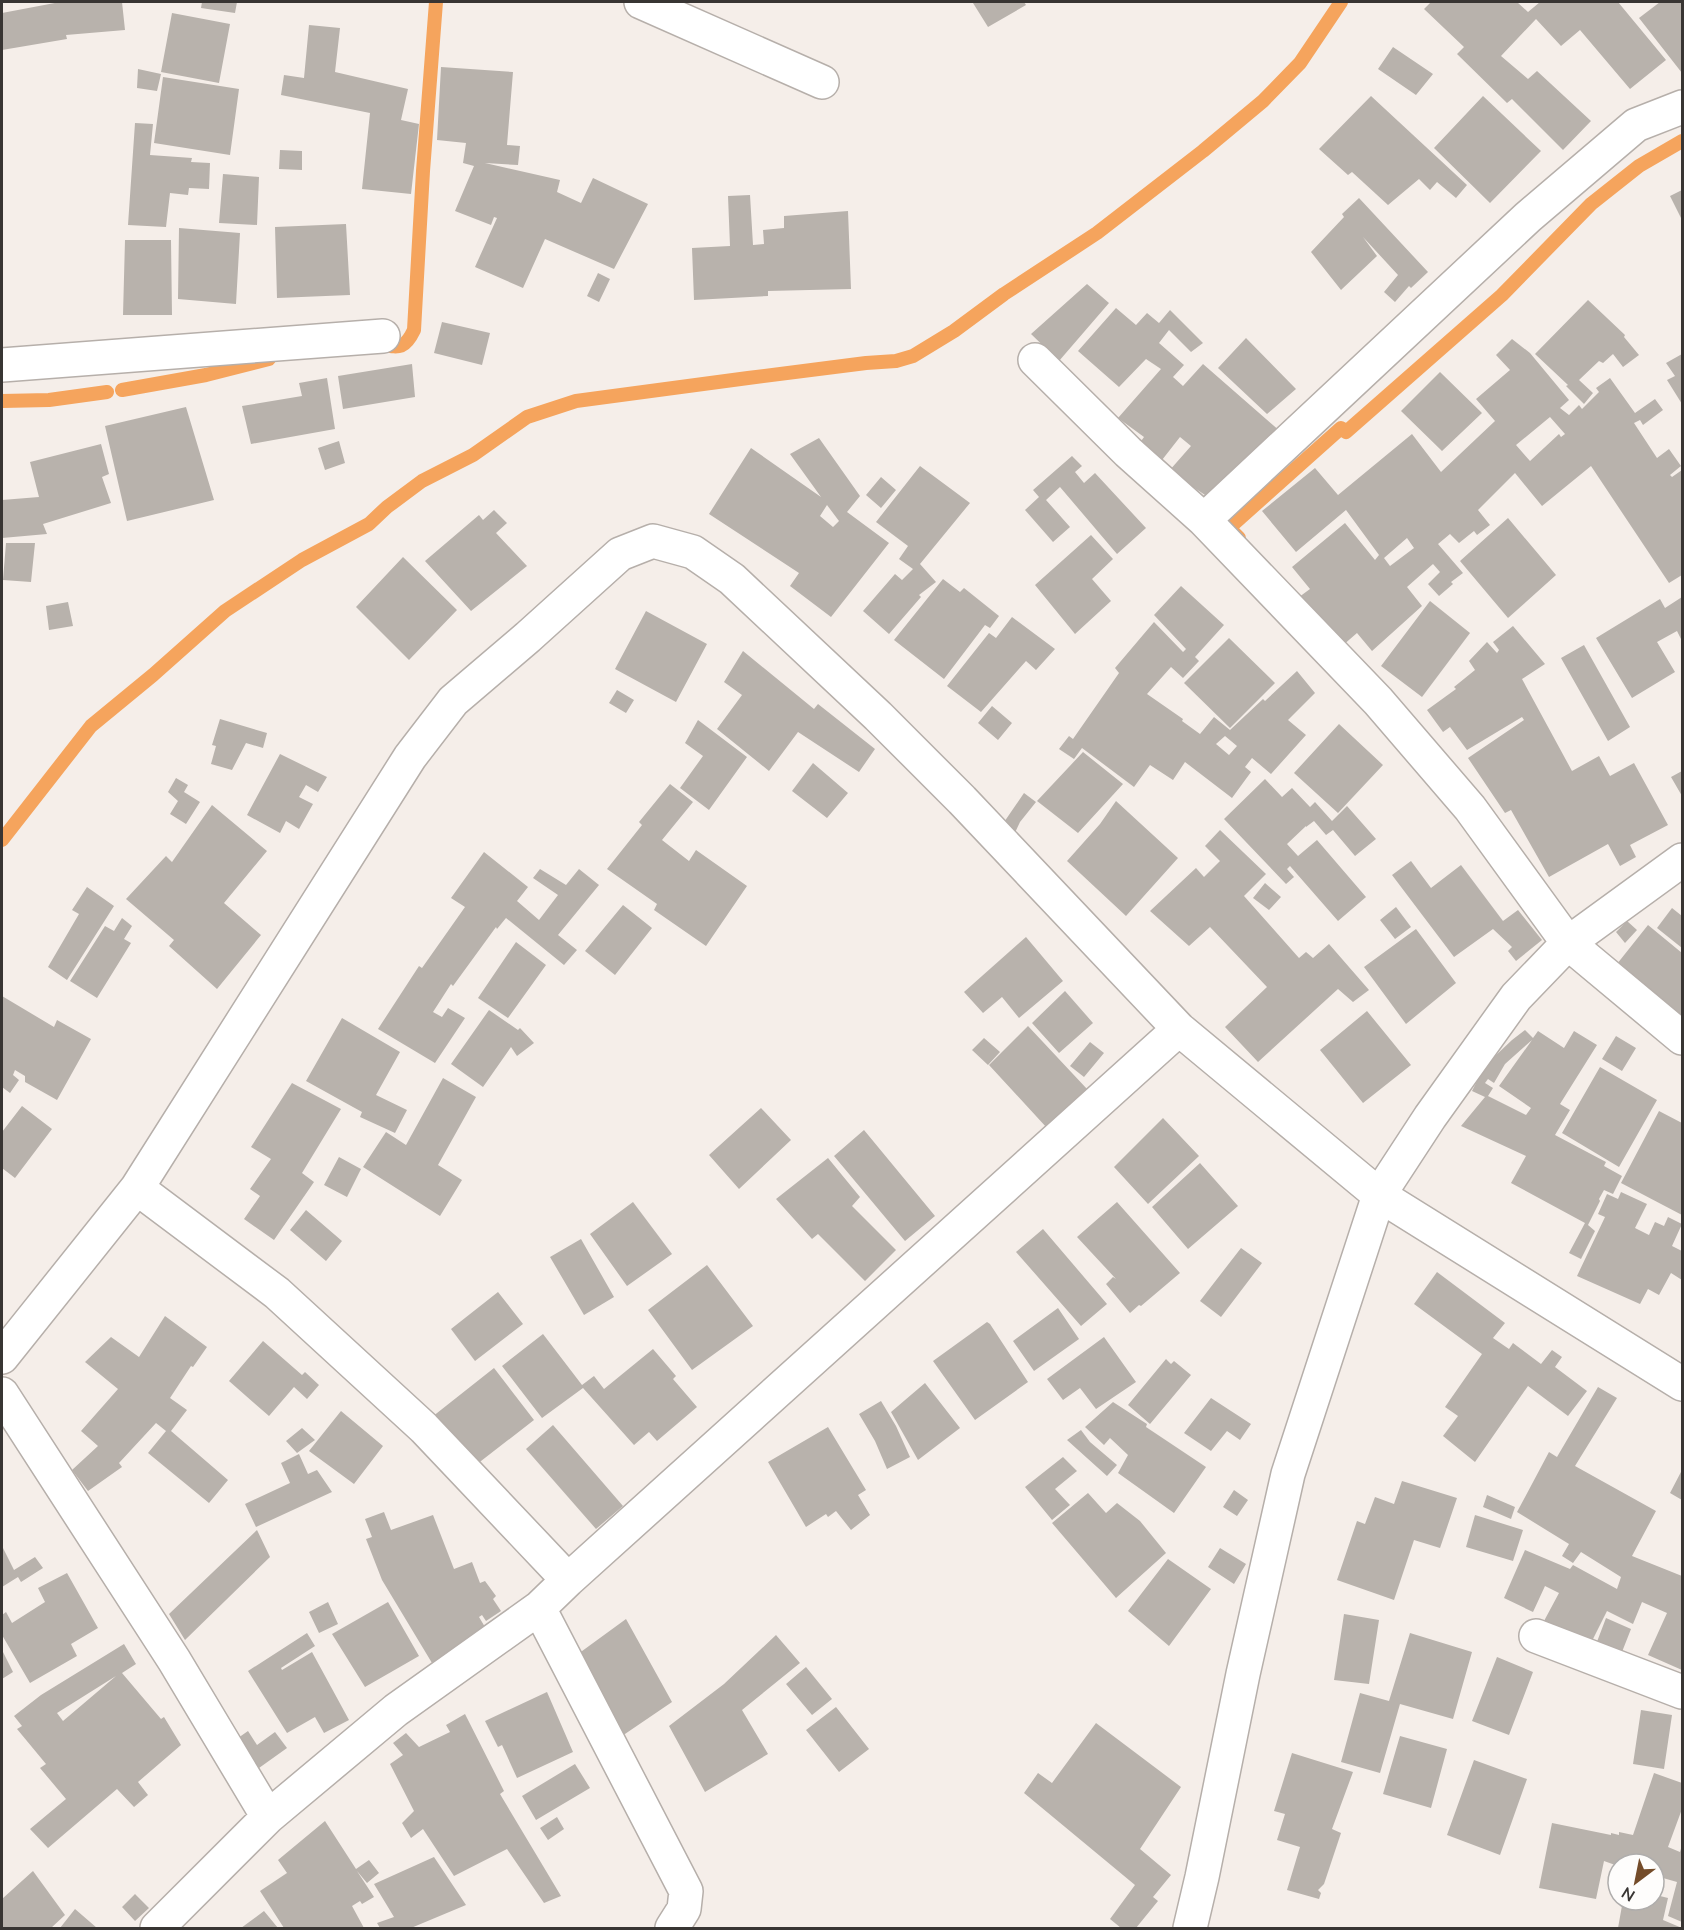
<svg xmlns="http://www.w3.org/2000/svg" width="1684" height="1930" font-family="'Nunito Sans',sans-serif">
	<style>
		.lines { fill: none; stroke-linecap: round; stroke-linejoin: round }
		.stream { stroke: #f5a45d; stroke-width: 14 }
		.building { fill: #b8b2ac; fill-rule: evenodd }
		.minor-casing { stroke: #b6afaa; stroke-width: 36 }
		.minor { stroke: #fff; stroke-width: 33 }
	</style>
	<rect width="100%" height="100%" fill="#f5eee9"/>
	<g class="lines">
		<path class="stream" d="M377,344C398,347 404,351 414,330L423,171L436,2
			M122,390L206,375L269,359
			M2,401L49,400L107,392
			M1239,538L1229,528L1341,428L1346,432L1502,295L1591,204L1639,166L1682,141
			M2,840L91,726L153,675L225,611L302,560L369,524L387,507L422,481L473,455L527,417L576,401L748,378L866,363L896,361L913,356L954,331L1004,294L1097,233L1203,151L1263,101L1300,63L1341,2"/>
	</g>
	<path class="building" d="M60,2H122L125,30L66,35L67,39L2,50V13Z
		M202,2H237L235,13L201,8Z
		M976,2H1024L1026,5L988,27L973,3Z
		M1431,2H1517L1528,12L1540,2H1618L1666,60L1630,89L1580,30L1561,46L1536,19L1501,56L1528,79L1537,71L1591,121L1563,150L1512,99L1507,103L1457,54L1464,47L1424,9Z
		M1660,2H1682V73L1639,18Z
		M172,13L230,24L219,83L161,72Z
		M309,25L340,28L335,72L408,89L401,120L419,124L411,194L362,189L370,113L281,95L284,75L304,78Z
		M1393,47L1433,74L1416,95L1378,69Z
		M441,67L513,72L507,145L520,146L518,165L485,163L560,180L557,192L581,203L593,178L648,204L614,269L545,239L523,288L475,267L497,218L494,217L491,225L455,211L474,166L463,163L466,143L437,140Z
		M138,69L161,74L157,91L137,88Z
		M163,77L239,89L230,155L154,143Z
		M1371,96L1467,185L1456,198L1437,182L1430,190L1419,179L1388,205L1352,172L1348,175L1319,149Z
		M1483,96L1541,151L1490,203L1434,148Z
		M135,123L153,124L150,155L192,158L191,162L210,163L209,189L189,188L188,195L170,193L166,227L128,225Z
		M280,150L302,151V170L279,169Z
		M223,174L259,177L257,225L219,223Z
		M1682,190V220L1670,196Z
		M750,195L753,245L764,244L763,230L784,228V216L848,211L851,289L768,291V296L694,300L692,248L730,246L728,196Z
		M1359,198L1428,272L1411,288L1409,286L1395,302L1384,292L1398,275L1363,237L1377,256L1341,290L1311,252L1344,217L1342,214Z
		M346,224L350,295L277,298L275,227Z
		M179,228L240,233L236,304L178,299Z
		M125,240H171L172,315H123Z
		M598,273L610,279L599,302L587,296Z
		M1087,284L1109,303L1059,361L1031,334Z
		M1588,300L1625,335L1624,337L1639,355L1623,367L1613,354L1603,363L1599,361L1579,380L1593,393L1584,404L1566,386L1568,385L1535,354Z
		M1116,308L1136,325L1147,313L1159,323L1170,310L1203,343L1191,352L1169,330L1159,343L1184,365L1173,377L1183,386L1203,364L1281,432L1211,499L1169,471L1191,446L1180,437L1162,460L1139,444L1144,437L1118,418L1161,369L1146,359L1119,387L1078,351Z
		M442,322L490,333L482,365L434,353Z
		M1246,338L1296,389L1267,414L1218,368Z
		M1512,339L1530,353L1569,400L1560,408L1569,415L1579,405L1582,409L1599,392L1596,388L1610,378L1635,413L1655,399L1663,410L1643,425L1640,420L1634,423L1657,458L1669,449L1681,466L1670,475L1672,477L1682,470V575L1669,583L1591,466L1542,506L1515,473L1478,510L1490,525L1477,535L1474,531L1459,543L1450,534L1438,544L1463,573L1451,582L1453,584L1439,596L1428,584L1440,572L1433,564L1407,587L1422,606L1372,651L1357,633L1342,646L1295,600L1310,589L1292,567L1345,523L1375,560L1379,555L1346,510L1296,552L1262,511L1315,468L1338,495L1412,434L1441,472L1495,421L1476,399L1510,370L1496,355ZM1550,417L1565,434L1561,437L1559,434L1530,461L1516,445ZM1407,538L1414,548L1390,566L1384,558Z
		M1682,354V404L1667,380L1675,376L1666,363Z
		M412,364L415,397L343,409L338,376Z
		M1440,372L1482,413L1442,451L1401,411Z
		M327,378L335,429L251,444L242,406L302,396L299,383Z
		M186,407L214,500L127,521L105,426Z
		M819,438L860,496L847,512L889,543L831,617L790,586L799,573L709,514L751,448L821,497L790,454ZM827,505L839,521L833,527L820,516Z
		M339,441L345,463L325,470L318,448Z
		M101,444L109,474L102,477L111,503L43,524L47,534L2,538V500L39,497L30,462Z
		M1072,456L1082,466L1075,472L1084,483L1095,473L1146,528L1117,554L1060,487L1046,500L1070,527L1053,542L1025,510L1039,497L1033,490Z
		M920,466L970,503L920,564L936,582L919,595L921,597L889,634L863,611L895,574L902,580L913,569L899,559L908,546L876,522Z
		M881,477L896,490L881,508L866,495Z
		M494,510L507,523L496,533L527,566L471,611L425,561L479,515L483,520Z
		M1508,518L1556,575L1508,618L1460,561Z
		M1091,535L1113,559L1092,579L1111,601L1075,634L1035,585Z
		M6,543H35L31,582L3,580Z
		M403,557L457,610L409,660L356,607Z
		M943,579L960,592L964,588L999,616L990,628L985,625L944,679L894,640Z
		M1181,586L1224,625L1195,657L1199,661L1183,678L1171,667L1147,694L1183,719L1182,721L1200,734L1214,717L1230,730L1263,699L1265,701L1297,671L1315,693L1288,720L1306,735L1271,774L1252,758L1245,767L1251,772L1232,798L1185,762L1173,780L1150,765L1134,787L1082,748L1074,759L1059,749L1069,736L1073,739L1119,673L1115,668L1154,622L1183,652L1186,649L1154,615ZM1225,736L1237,746L1229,755L1216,744Z
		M1682,597V641L1677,631L1657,642L1675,672L1632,698L1596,638L1660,599L1665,608Z
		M1430,601L1470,633L1422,697L1381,666Z
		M68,602L73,626L49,630L46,606Z
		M646,611L707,644L676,702L615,669Z
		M1012,617L1055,649L1036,670L1026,661L981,712L947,686L989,633L996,638Z
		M1513,626L1545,664L1522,679L1572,771L1599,756L1610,776L1634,763L1668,825L1630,845L1636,857L1620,866L1608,844L1549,877L1511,810L1505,813L1468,758L1524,720L1522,717L1467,750L1450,727L1443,732L1427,710L1456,689L1454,687L1475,670L1469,661L1487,642L1497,653L1499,650L1493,642Z
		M1229,638L1275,683L1230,728L1184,683Z
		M1584,645L1630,727L1608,741L1561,658Z
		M743,651L814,709L818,704L875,749L859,772L798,732L769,771L717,729L742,695L724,682Z
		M617,690L634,700L626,713L609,703Z
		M992,706L1012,723L998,740L978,723Z
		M220,719L267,733L263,748L246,743L232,770L211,764L216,746L212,745Z
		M698,720L747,757L709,810L680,788L703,756L685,743Z
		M1339,724L1383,765L1338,813L1294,773Z
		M1083,752L1123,784L1078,833L1037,801Z
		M280,754L327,777L318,792L306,785L299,797L313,804L299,829L286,821L280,833L247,815Z
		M813,763L848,793L827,818L792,791Z
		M1682,771V796L1671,777Z
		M176,778L188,785L184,792L200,802L186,824L170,814L178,801L168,792Z
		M1265,779L1282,797L1292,788L1310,807L1315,802L1332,821L1347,806L1376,839L1355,856L1333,830L1326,835L1314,821L1306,827V826L1287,844L1298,856L1317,840L1366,897L1338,921L1290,866L1287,869L1294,877L1286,884L1224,819Z
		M670,784L693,802L662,840L689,861L696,850L747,886L706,946L654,910L657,904L607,869L642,825L639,822Z
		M1024,793L1036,802L1020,822L1013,837L1000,828Z
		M1116,801L1178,858L1126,916L1067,861L1100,824Z
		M212,805L267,851L224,903L261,935L217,989L169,946L174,940L126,899L166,856L172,862Z
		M1220,830L1266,874L1244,896L1299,958L1306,952L1313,958L1329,944L1369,990L1353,1002L1338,989L1258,1062L1225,1027L1267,987L1210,927L1189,946L1150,911L1196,868L1204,877L1220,861L1205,846Z
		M484,852L528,887L517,901L539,920L558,895L533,878L540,869L566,885L579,869L599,885L558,935L577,950L564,965L506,918L497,929L496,927L453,986L451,984L433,1012L442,1017L448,1008L465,1018L435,1063L378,1029L419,966L422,968L465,907L451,898Z
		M1411,861L1431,888L1461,865L1503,921L1518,910L1542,940L1516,961L1508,951L1512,947L1493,929L1454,957L1392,875Z
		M1265,883L1281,897L1269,910L1253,898Z
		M87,887L114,906L67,980L48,967L79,914L72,910Z
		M623,905L652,928L615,975L585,951Z
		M1396,907L1411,927L1395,939L1380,920Z
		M1672,908L1682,916V948L1657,928Z
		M122,918L132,926L124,939L131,943L97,998L70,981L105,926L114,931Z
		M1627,921L1637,930L1625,943L1616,932Z
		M1648,925L1682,953V1025L1613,969Z
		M1416,929L1456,983L1406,1024L1364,967Z
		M1026,937L1063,981L1019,1018L1002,997L983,1013L964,992Z
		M516,942L546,965L508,1018L478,998Z
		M1065,991L1093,1023L1059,1053L1032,1023Z
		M2,996L54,1027L57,1020L91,1039L57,1100L25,1082V1076L15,1070L13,1075L19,1080L10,1093L2,1087Z
		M489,1010L518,1030L520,1028L534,1043L517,1056L511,1047L483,1087L451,1064Z
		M1367,1011L1411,1065L1363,1103L1320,1050Z
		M342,1018L400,1052L376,1095L407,1110L395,1133L360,1117L362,1112L306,1081Z
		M1028,1026L1087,1089L1047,1128L989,1065Z
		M1525,1030L1533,1038L1538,1031L1564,1048L1574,1031L1597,1045L1560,1104L1570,1110L1555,1135L1606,1162L1604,1166L1622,1176L1613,1194L1604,1190L1599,1199L1600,1201L1588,1225L1595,1231L1581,1259L1569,1253L1585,1223L1511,1183L1526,1156L1461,1126L1485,1097L1472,1091L1478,1079L1474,1076L1512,1040ZM1532,1040L1499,1086L1531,1108L1526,1115L1488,1096L1493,1088L1485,1083L1488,1079L1494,1083L1505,1064Z
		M1616,1036L1636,1048L1622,1071L1602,1059Z
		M984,1038L1000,1052L988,1065L972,1050Z
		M1090,1042L1104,1053L1084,1077L1070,1066Z
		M1600,1067L1657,1100L1619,1167L1562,1133Z
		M443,1078L476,1097L438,1165L462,1180L440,1216L363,1167L386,1132L406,1145Z
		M292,1083L341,1109L302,1173L314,1182L274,1240L244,1219L260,1196L250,1189L271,1159L251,1147Z
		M22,1106L52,1129L15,1178L2,1168V1132Z
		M761,1108L791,1140L739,1189L709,1155Z
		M1659,1111L1682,1123V1215L1621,1183Z
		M1163,1118L1199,1156L1148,1204L1114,1167Z
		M864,1130L935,1216L905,1241L834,1156Z
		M339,1157L361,1169L347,1197L324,1185Z
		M828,1158L860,1197L852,1206L896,1250L865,1281L818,1234L812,1239L776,1199Z
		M1200,1163L1238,1206L1188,1249L1152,1207Z
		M1621,1192L1647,1204L1635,1228L1649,1235L1655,1222L1664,1226L1668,1217L1682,1224L1672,1246L1682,1251V1280L1671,1273L1659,1295L1648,1289L1640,1304L1577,1276L1605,1217L1598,1214L1607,1194L1618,1199Z
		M633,1202L672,1254L627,1286L590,1234Z
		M1117,1202L1180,1273L1141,1306L1139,1305L1130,1313L1106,1284L1113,1277L1116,1279L1077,1237Z
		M306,1210L342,1241L326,1261L290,1230Z
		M1043,1229L1107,1304L1081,1326L1016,1252Z
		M581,1239L614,1297L584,1315L550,1257Z
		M1241,1248L1262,1263L1221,1317L1200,1301Z
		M707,1265L753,1326L692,1370L648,1310Z
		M1437,1272L1505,1323L1493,1338L1509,1349L1513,1343L1541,1364L1552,1350L1562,1357L1555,1367L1587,1391L1568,1416L1528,1386L1475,1462L1443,1436L1458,1416L1445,1407L1482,1354L1414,1304Z
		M498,1292L523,1324L475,1361L451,1329Z
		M1058,1308L1079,1339L1034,1371L1013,1341Z
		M165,1316L207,1347L193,1367L191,1366L170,1398L187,1410L171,1431L228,1480L209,1503L148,1453L166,1431L156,1423L119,1463L122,1467L88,1491L72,1470L98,1446L81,1431L118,1389L85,1362L111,1337L139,1357Z
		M987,1322L990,1324L1028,1382L975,1420L933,1361Z
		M543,1334L582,1385L594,1376L604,1389L653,1349L676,1376L673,1379L697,1407L657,1441L649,1432L634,1445L583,1388L542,1418L502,1366Z
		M1104,1337L1136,1382L1096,1409L1080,1388L1063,1400L1047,1379Z
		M263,1341L302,1375L305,1372L319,1385L307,1399L294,1387L269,1416L229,1381Z
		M1166,1359L1171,1364L1174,1361L1191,1375L1150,1424L1128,1405Z
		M494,1368L534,1420L472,1468L432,1417Z
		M925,1383L960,1428L918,1460L891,1412Z
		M1598,1387L1617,1398L1575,1466L1656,1511L1632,1556L1682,1576V1670L1648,1655L1667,1613L1642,1602L1633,1624L1607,1611L1590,1645L1544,1621L1559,1593L1545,1586L1533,1612L1504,1598L1525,1550L1570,1569L1573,1565L1617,1589L1621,1577L1581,1552L1573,1563L1562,1556L1569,1544L1517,1512L1549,1452L1557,1457Z
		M1211,1398L1251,1424L1240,1440L1227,1431L1211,1451L1184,1433Z
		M881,1401L896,1426L910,1457L887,1469L875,1441L859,1414Z
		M1113,1402L1147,1424L1146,1427L1206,1467L1174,1513L1118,1473L1128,1455L1110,1438L1104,1445L1085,1427Z
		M341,1411L383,1446L354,1484L309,1451Z
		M553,1425L623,1506L596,1529L526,1449Z
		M828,1427L866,1490L858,1495L870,1515L851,1530L836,1511L828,1517L826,1514L806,1527L768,1462Z
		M302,1428L315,1440L297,1453L286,1441Z
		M1081,1430L1090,1442L1117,1465L1107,1476L1067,1440Z
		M299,1454L308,1474L317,1470L332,1492L256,1527L245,1504L290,1483L281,1463Z
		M1063,1457L1077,1471L1055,1489L1070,1505L1052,1520L1025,1487Z
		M1682,1470V1500L1670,1493Z
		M1402,1481L1457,1498L1440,1548L1414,1540L1394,1600L1337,1580L1357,1521L1365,1524L1375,1497L1394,1504Z
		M1234,1490L1248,1500L1237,1516L1223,1507Z
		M1088,1493L1106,1513L1117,1503L1140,1521L1166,1553L1116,1598L1052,1523Z
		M1487,1495L1515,1507L1511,1519L1483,1507Z
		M384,1512L391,1530L433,1515L454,1569L472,1562L480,1583L485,1581L496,1596L493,1599L501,1611L486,1621L482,1615L479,1617L485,1627L432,1663L382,1580L366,1539L372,1537L365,1519Z
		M1475,1515L1523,1530L1513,1561L1466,1547Z
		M257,1530L270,1557L185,1640L169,1614Z
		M2,1546L14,1570L35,1557L43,1568L21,1582L18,1577L2,1587Z
		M1220,1548L1246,1564L1234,1584L1208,1567Z
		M1168,1559L1211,1589L1169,1646L1128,1611Z
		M67,1573L98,1628L71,1644L77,1656L30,1683L2,1635V1615L6,1612L12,1623L45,1602L38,1588Z
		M328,1602L338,1624L319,1633L309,1612Z
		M388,1602L419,1656L365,1687L332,1634Z
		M1344,1614L1379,1620L1369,1684L1334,1680Z
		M1606,1618L1631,1629L1620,1657L1595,1647Z
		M626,1619L672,1702L622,1736L578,1654Z
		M307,1633L315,1646L281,1668L282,1670L312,1652L349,1720L324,1733L315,1717L287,1733L248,1671Z
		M1410,1633L1472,1652L1453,1719L1400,1704L1380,1773L1341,1762L1360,1693L1389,1701Z
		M776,1635L800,1663L742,1710L768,1754L705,1792L669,1726L724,1684Z
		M124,1644L136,1664L122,1673L161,1719L164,1717L181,1745L138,1782L148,1795L134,1807L117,1789L48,1848L30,1829L66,1799L40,1768L46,1764L17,1729L22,1726L14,1716L41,1695ZM116,1676L63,1721L57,1713Z
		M2,1650L13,1672L2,1679Z
		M1497,1657L1533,1672L1509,1735L1472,1721Z
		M806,1667L832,1699L812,1715L786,1684Z
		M547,1692L573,1752L517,1778L502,1745L498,1747L485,1721Z
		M836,1707L869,1749L839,1772L806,1730Z
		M1641,1710L1672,1715L1664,1769L1633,1764Z
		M465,1714L504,1791L500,1794L561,1896L544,1903L507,1849L454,1876L423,1829L411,1838L402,1823L414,1811L390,1764L403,1755L393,1743L406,1733L419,1747L450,1732L446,1725Z
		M1096,1723L1181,1787L1140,1849L1171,1875L1153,1897L1158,1901L1136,1928H1121L1110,1919L1135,1885L1024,1793L1038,1773L1052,1783Z
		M248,1731L257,1745L275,1732L287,1748L259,1768L238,1738Z
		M1400,1736L1447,1749L1431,1808L1383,1794Z
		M1292,1753L1353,1772L1332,1829L1341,1833L1324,1884L1318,1890L1321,1893L1319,1899L1287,1890L1300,1847L1277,1840L1285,1814L1274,1811Z
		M1474,1760L1527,1779L1500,1855L1447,1835Z
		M575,1764L590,1788L536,1820L522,1796Z
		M1654,1773L1682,1783V1809L1668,1847L1680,1852L1682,1845V1922L1668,1916L1677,1882L1663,1878L1660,1896L1668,1898L1663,1920L1682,1928H1618L1623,1900H1654V1864H1618V1866L1604,1861L1596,1899L1539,1888L1552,1823L1611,1835V1833L1619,1835V1832L1633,1835Z
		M557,1817L564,1829L548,1840L540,1828Z
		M325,1821L356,1869L369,1860L379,1873L367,1883L357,1871L374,1897L362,1904L360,1901L352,1906L364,1928H284L260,1891L287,1873L278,1860Z
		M434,1857L466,1905L411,1928H380L377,1923L394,1917L374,1884Z
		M33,1871L65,1915L51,1928H2V1899Z
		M135,1894L149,1908L135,1921L122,1907Z
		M75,1909L97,1928H60Z
		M264,1911L278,1928H241Z"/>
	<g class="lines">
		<g class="minor-casing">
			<path id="minor" d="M641,2L822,82
				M1035,360L1128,452L1204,520L1378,701L1470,808L1568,943L1682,1038
				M2,365L383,336
				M1204,520L1528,217L1636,125L1682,107
				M137,1188L277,1293L424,1428L568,1580
				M2,1357L137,1188L410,757L453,701L528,637L620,554L653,541L693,552L732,579L878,716L962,800L1179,1029L1379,1195L1682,1384
				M2,1394L174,1660L268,1817
				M539,1608L686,1891L684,1909L672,1928
				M1536,1636L1682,1692
				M157,1928L268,1817L396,1710L539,1608L568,1580L1179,1029
				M1190,1928L1202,1877L1243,1674L1288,1474L1379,1195L1430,1117L1516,997L1568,943L1682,860"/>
		</g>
		<use href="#minor" class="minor"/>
	</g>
	<rect width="1684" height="1930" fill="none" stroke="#383533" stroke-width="6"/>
	<g transform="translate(1636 1882) rotate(212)"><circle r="28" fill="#fefdfc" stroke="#afadac" stroke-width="1.5"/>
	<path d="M0-4.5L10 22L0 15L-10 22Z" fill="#744c2a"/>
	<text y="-9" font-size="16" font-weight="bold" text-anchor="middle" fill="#383533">N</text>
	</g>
</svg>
